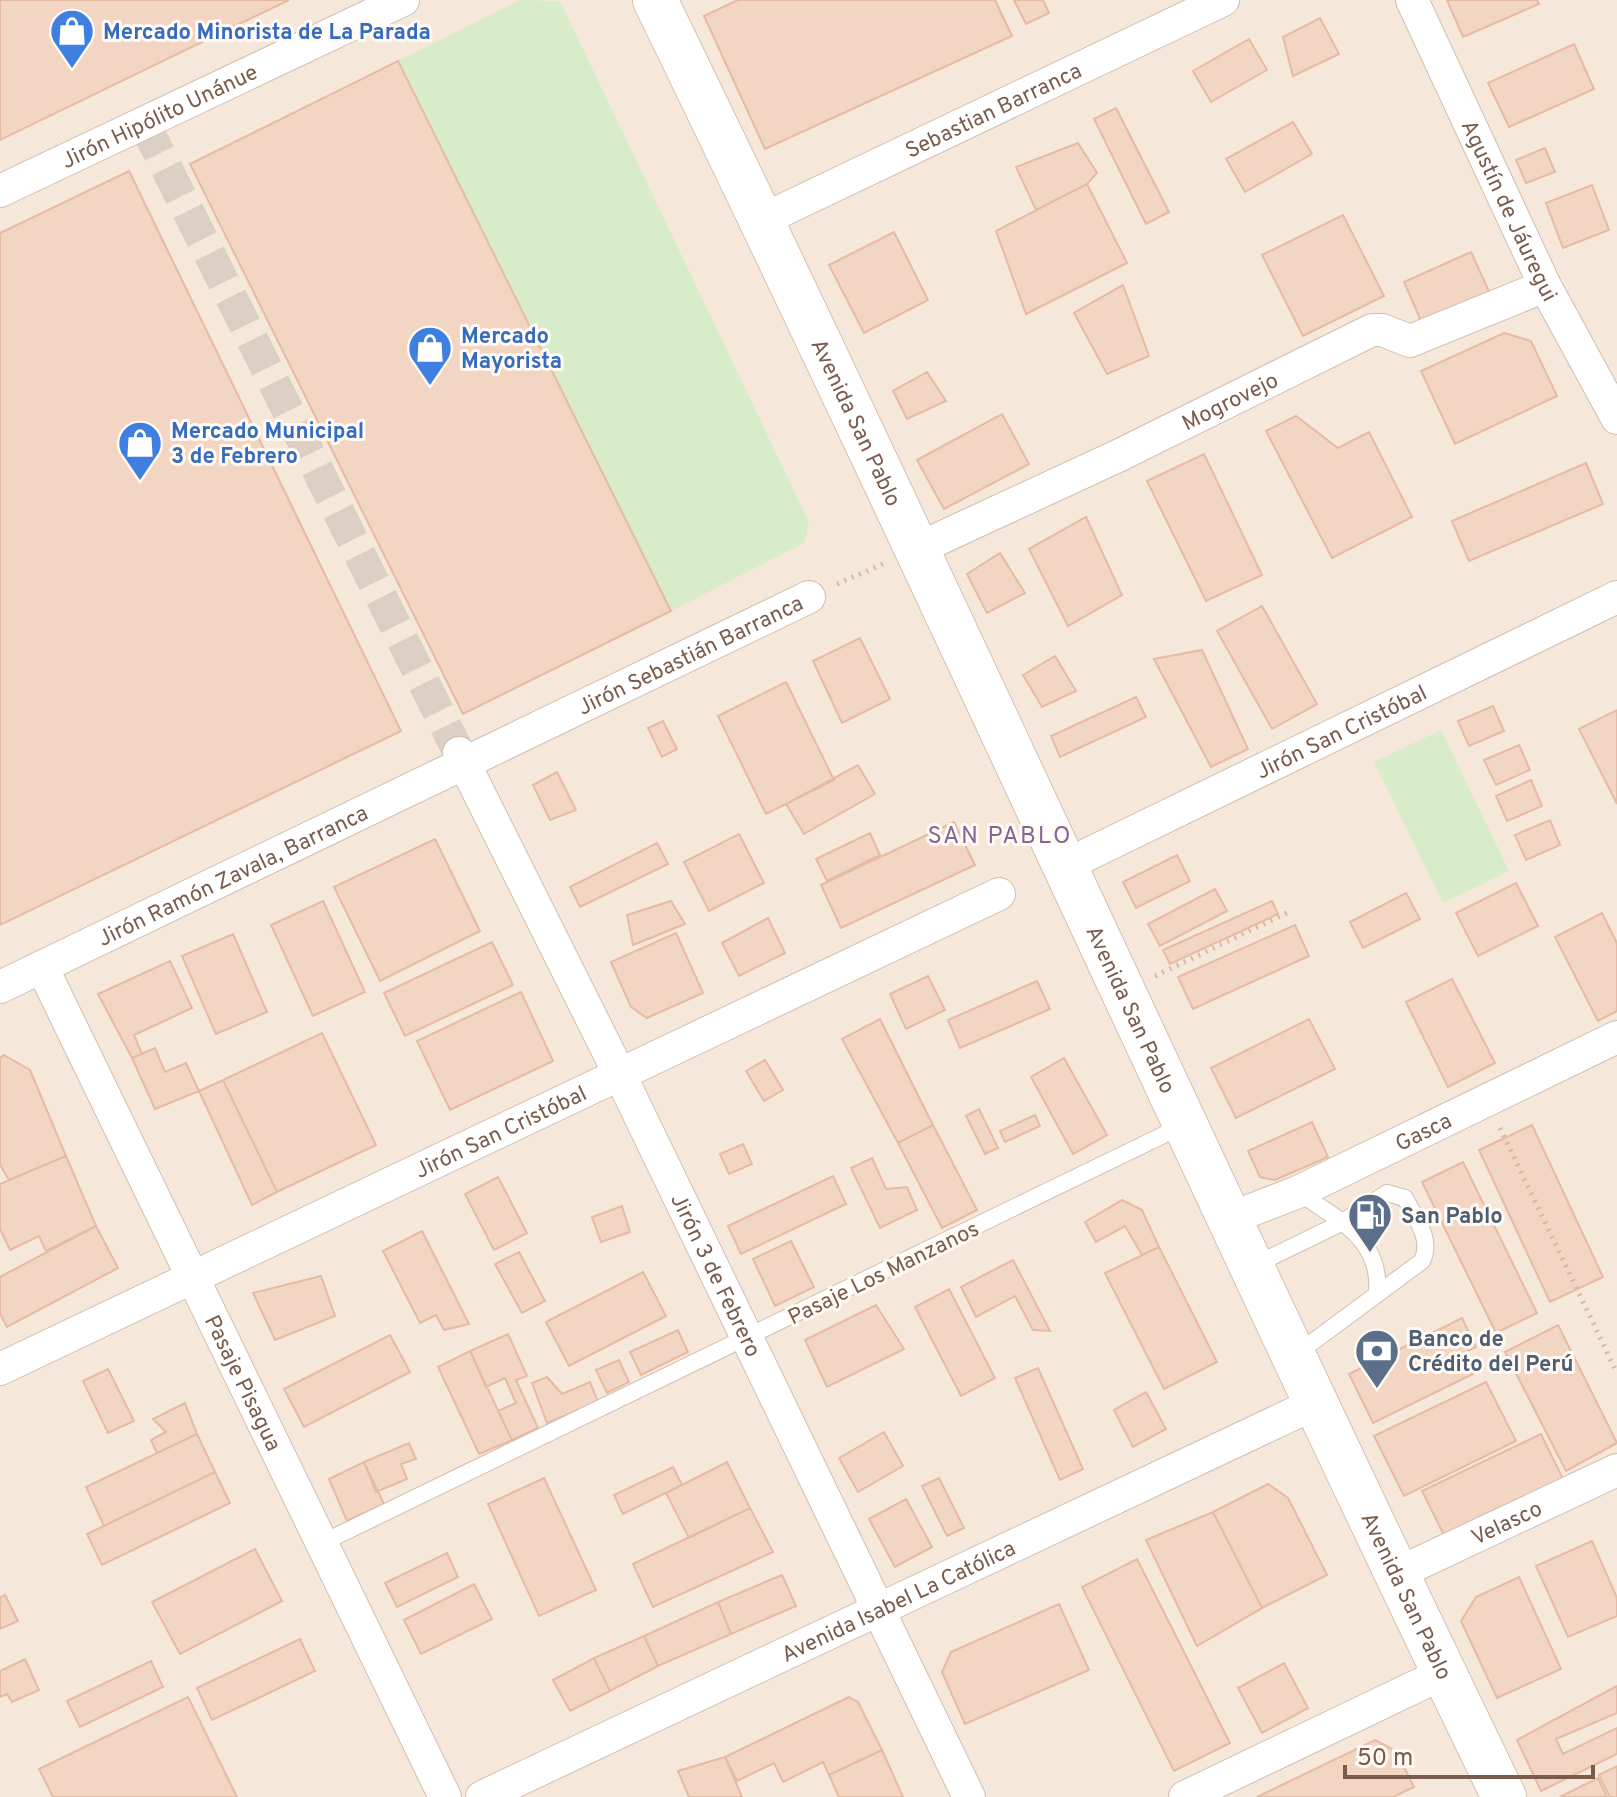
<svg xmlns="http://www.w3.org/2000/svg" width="1617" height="1797" font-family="Overpass,sans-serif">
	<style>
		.residential { fill: #f5e8da }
		.green { fill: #d8ecc9 }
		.building { fill: #f3d5c3; stroke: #e6bba3; stroke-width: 2 }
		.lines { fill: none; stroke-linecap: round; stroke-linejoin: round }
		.street-tunnel { stroke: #dcd0c4; stroke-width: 32; stroke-dasharray: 32 16; stroke-linecap: butt }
		.lane-casing { stroke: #d1beb0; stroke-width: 18 }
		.street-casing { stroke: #d1beb0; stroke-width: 34 }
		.secondary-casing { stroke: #d6c0b0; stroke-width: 46 }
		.path { stroke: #d9b8a5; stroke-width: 5; stroke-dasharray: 2 6; stroke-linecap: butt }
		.lane { stroke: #fff; stroke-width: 16 }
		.street { stroke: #fff; stroke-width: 32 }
		.secondary { stroke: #fff; stroke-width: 44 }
		.labels { text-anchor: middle; stroke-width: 6; stroke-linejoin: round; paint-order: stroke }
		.shop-label { font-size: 22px; font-weight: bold; fill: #366cbe; stroke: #fffaf3; text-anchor: start }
		.street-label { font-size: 22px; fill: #7a5c4d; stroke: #fffaf3 }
		.service-label { font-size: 22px; font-weight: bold; fill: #4e5e75; stroke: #fffaf3; text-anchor: start }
		.neighbourhood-label { font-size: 24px; letter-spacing: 2px; fill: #846695; stroke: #fffaf3 }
	</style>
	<rect width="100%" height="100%" fill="#fdf6ec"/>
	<path class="residential" d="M0,0H1617V1797H0Z"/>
	<path class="green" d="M520,0L560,1L809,522L804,543L671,611L398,61Z
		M1441,730L1509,871L1443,903L1374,762Z"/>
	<path class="building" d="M0,0H289L0,140Z
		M738,0H995L1012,36L765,149L704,16Z
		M1014,0H1043L1049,13L1026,24Z
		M1447,0H1537L1539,4L1463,37Z
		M1320,18L1339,54L1293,76L1283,37Z
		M1249,39L1267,70L1211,102L1193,71Z
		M1574,44L1594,89L1509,127L1488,83Z
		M398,61L671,611L463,714L190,164Z
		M1116,108L1169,212L1146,224L1094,119Z
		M1293,122L1312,154L1245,192L1226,159Z
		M1078,143L1097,173L1087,184L1036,210L1016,167Z
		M1545,148L1555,172L1526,183L1516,160Z
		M129,171L401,731L0,925V233Z
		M1087,184L1127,263L1026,314L996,231Z
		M1592,185L1609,230L1563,248L1546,203Z
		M1343,215L1384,296L1303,336L1262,255Z
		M894,232L928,300L864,333L829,265Z
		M1471,252L1492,298L1424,328L1404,282Z
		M1123,285L1149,356L1107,374L1074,313Z
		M1504,333L1531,341L1557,396L1455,444L1421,371Z
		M927,372L946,401L907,419L893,391Z
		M1002,414L1029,464L944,509L917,460Z
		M1296,416L1338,448L1369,432L1412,517L1332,558L1266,431Z
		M1204,454L1262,575L1206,601L1147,481Z
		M1586,463L1603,504L1469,561L1452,521Z
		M1086,517L1122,595L1068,626L1029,549Z
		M1000,553L1025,593L987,613L967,574Z
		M1262,606L1317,704L1272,729L1217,631Z
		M860,638L890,699L842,723L813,661Z
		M1202,650L1248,749L1211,767L1154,659Z
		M1055,656L1076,691L1042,707L1023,675Z
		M786,682L834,780L766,814L718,716Z
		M1136,697L1146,717L1060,757L1051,736Z
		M1493,706L1504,731L1469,746L1458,721Z
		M1617,710V804L1579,729Z
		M663,721L677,749L662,757L648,728Z
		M1519,745L1530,770L1496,785L1484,760Z
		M858,765L875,794L804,834L786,804Z
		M557,772L576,810L550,820L533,785Z
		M1531,780L1542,806L1507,821L1496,796Z
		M1550,820L1560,845L1526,860L1515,835Z
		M954,822L975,865L841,928L821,885Z
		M870,833L880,855L827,881L816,859Z
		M739,834L764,883L709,911L684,862Z
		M435,839L480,931L380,981L334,887Z
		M657,843L668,864L580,907L570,887Z
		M1177,855L1190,881L1136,908L1123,882Z
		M1516,883L1538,926L1478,956L1456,913Z
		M1215,889L1227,911L1160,946L1148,924Z
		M1406,893L1420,919L1363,948L1350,922Z
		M323,901L365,992L313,1016L271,925Z
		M671,901L685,924L633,945L627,915Z
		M1272,901L1278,914L1170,964L1163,950Z
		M1602,913L1617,943V1011L1598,1021L1555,937Z
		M768,918L785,953L739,976L722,943Z
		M1295,925L1309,956L1193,1009L1178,977Z
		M676,933L703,993L647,1018L631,1007L611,962Z
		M233,934L267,1012L216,1034L182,956Z
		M492,942L513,985L405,1036L384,993Z
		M170,961L192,1008L134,1035L142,1054L132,1058L98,994Z
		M928,976L945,1010L906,1029L890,994Z
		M1452,979L1495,1063L1448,1087L1406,1002Z
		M1037,981L1050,1009L960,1048L948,1020Z
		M521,992L553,1061L450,1110L417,1041Z
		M880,1019L933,1125L898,1143L842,1039Z
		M1309,1019L1335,1069L1236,1118L1211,1068Z
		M322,1033L376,1145L277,1192L223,1080Z
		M155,1048L165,1072L186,1063L199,1091L155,1109L132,1058Z
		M4,1055L30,1070L66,1156L9,1180L0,1165V1058Z
		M1064,1058L1107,1135L1073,1154L1031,1077Z
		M765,1060L783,1090L764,1101L746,1071Z
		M223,1080L277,1192L252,1205L199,1091Z
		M979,1109L998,1148L985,1154L966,1116Z
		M1035,1115L1040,1126L1005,1142L1000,1131Z
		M1312,1122L1328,1157L1275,1180L1260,1177L1248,1151Z
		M933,1125L977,1210L942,1228L898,1143Z
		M1532,1125L1603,1277L1550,1302L1479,1150Z
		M743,1144L752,1164L729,1174L720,1154Z
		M66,1156L96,1226L46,1251L39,1236L10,1250L0,1229V1184Z
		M872,1158L886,1189L907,1187L917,1210L880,1228L851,1168Z
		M1463,1162L1537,1313L1496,1333L1422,1182Z
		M833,1176L846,1204L741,1254L728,1226Z
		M498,1177L527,1233L494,1250L465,1194Z
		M1122,1200L1142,1210L1159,1247L1142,1255L1125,1226L1096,1242L1085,1222Z
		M622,1206L630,1232L601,1242L592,1217Z
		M96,1226L118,1268L7,1327L0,1314V1277Z
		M422,1231L469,1324L444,1330L436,1315L420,1323L383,1251Z
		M791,1241L814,1287L775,1306L753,1259Z
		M1159,1247L1217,1362L1164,1389L1105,1273Z
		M519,1252L545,1301L522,1313L495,1264Z
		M1013,1260L1050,1331L1033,1330L1015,1296L976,1317L961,1287Z
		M643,1272L666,1316L569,1366L546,1322Z
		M321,1276L335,1316L275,1340L253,1293Z
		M949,1289L995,1378L961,1396L915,1307Z
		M876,1305L904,1349L827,1387L805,1340Z
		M1462,1318L1476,1347L1463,1353L1473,1374L1373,1423L1349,1374Z
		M1558,1325L1617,1443L1566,1471L1505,1352Z
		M678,1330L688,1352L641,1375L630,1352Z
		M508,1334L527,1376L516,1380L538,1428L512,1440L498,1411L516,1403L505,1378L486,1387L470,1351Z
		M390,1335L410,1372L304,1427L284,1389Z
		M470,1351L512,1440L479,1454L438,1367Z
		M619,1360L629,1382L607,1393L596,1370Z
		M1038,1368L1083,1469L1060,1480L1015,1378Z
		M108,1369L134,1421L108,1433L83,1381Z
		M547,1377L562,1394L590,1382L598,1402L547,1423L532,1383Z
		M1486,1382L1516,1441L1404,1496L1374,1436Z
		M1146,1392L1166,1429L1133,1447L1114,1410Z
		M185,1403L197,1434L157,1453L151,1440L166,1432L153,1419Z
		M884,1432L903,1466L858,1492L839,1458Z
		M197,1434L215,1472L104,1526L86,1487Z
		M1541,1434L1566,1485L1448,1543L1422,1491Z
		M409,1443L416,1459L401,1464L407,1479L376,1492L364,1462Z
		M364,1462L384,1504L347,1521L329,1479Z
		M727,1462L750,1508L689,1538L666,1493Z
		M673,1467L682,1485L623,1514L614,1495Z
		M215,1472L230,1503L102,1565L87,1534Z
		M544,1478L596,1590L539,1616L488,1504Z
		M939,1478L964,1528L947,1536L922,1486Z
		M1268,1484L1288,1498L1327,1575L1262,1608L1213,1512Z
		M906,1499L932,1547L895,1567L869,1519Z
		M750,1508L773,1552L653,1607L633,1564Z
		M1213,1512L1262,1608L1197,1646L1146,1540Z
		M1592,1541L1617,1598V1616L1568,1637L1536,1566Z
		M255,1549L282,1601L180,1654L152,1602Z
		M447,1553L458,1577L397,1607L385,1583Z
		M1137,1559L1230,1743L1174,1771L1082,1587Z
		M782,1575L796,1606L731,1634L718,1602Z
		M1519,1577L1561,1669L1497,1698L1461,1621L1476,1597Z
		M474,1584L492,1619L421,1654L404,1620Z
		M5,1595L18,1621L0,1629V1598Z
		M718,1602L731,1634L658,1666L644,1636Z
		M1059,1604L1089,1670L965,1724L942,1672L951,1652Z
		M644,1636L658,1666L610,1691L594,1658Z
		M300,1639L315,1671L212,1720L197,1688Z
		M594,1658L610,1691L570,1711L553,1680Z
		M25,1659L39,1690L12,1702L7,1694L0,1697V1671Z
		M151,1661L163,1687L80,1727L67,1701Z
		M1284,1663L1308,1708L1262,1733L1238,1688Z
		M1617,1686V1713L1556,1739L1563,1754L1617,1728V1754L1541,1791L1517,1740Z
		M188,1697L237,1797H53L39,1769Z
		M849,1697L858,1702L882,1750L829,1775L823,1762L783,1782L774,1763L737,1781L725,1757Z
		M1375,1740L1396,1751L1414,1787L1393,1797H1257Z
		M882,1750L903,1797H839L829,1775Z
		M725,1757L742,1797H689L678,1771Z
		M1617,1766V1797H1610L1599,1775Z
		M1598,1778L1607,1797H1560Z"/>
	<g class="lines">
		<path class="street-tunnel" d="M145,125L459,753"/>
		<g class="lane-casing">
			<path id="lane" d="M1298,1192C1336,1219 1382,1238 1377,1293
				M1253,1266L1341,1223L1387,1193L1405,1198C1415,1218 1433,1239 1422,1261L1295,1355
				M322,1543L1184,1125"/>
		</g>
		<g class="street-casing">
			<g id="street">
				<path id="s1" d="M1412,0L1545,286L1617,418"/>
				<path id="s2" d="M0,191L403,0"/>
				<path id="s3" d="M762,220L1223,0"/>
				<path id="s4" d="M917,549L1122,454L1372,330H1382L1410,341L1545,286"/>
				<path id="s5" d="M459,753L620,1075L969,1797"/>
				<path id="s6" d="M1064,866L1617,597"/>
				<path id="s7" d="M42,967L445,1797"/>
				<path id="s8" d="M0,987L809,597"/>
				<path id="s9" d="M1228,1219L1298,1192L1617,1037"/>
				<path id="s10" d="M0,1369L999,894"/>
				<path id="s11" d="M1396,1574L1617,1470"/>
				<path id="s12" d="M482,1797L1314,1404"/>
				<path d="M1185,1797L1444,1673"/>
			</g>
		</g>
		<g class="secondary-casing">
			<g id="secondary">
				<path id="s13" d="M655,0C945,596 1215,1201 1504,1797"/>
			</g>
		</g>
		<path class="path" d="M837,584L883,564
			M1155,976L1291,911
			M1500,1128L1617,1373"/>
		<use href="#lane" class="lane"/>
		<use href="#street" class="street"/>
		<use href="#secondary" class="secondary"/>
	</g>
	<defs>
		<g id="shop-pin" transform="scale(2.3)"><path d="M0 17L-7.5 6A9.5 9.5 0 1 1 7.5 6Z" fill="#3f7fe0" stroke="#fffaf3"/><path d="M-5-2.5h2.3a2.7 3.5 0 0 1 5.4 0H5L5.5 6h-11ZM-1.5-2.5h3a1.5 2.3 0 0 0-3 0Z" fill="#fff"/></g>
		<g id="fuel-pin" transform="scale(2.3)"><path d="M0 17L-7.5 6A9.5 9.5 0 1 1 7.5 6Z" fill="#5c6f8a" stroke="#fffaf3"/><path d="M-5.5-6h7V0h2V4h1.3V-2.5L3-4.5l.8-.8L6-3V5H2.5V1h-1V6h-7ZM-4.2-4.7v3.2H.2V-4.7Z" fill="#fff"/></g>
		<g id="bank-pin" transform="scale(2.3)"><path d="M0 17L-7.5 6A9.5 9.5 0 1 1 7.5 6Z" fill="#5c6f8a" stroke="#fffaf3"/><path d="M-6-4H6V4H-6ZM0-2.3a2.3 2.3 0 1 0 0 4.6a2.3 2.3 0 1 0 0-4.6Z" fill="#fff"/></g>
	</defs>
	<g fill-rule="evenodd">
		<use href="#shop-pin" x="72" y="31"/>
		<use href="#shop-pin" x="430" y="348"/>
		<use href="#shop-pin" x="140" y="443"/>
		<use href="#fuel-pin" x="1370" y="1215"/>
		<use href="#bank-pin" x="1377" y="1351"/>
	</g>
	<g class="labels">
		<g class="shop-label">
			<text x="103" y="39">Mercado Minorista de La Parada</text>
			<text x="461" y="343">Mercado<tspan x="461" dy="25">Mayorista</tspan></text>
			<text x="171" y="438">Mercado Municipal<tspan x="171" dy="25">3 de Febrero</tspan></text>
		</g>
		<g class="street-label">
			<text dy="8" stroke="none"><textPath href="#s3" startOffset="256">Sebastian Barranca</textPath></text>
			<text dy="8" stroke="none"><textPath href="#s2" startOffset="176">Jirón Hipólito Unánue</textPath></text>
			<text dy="8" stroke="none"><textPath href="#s1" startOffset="232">Agustín de Jáuregui</textPath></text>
			<text dy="8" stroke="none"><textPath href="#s4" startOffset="346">Mogrovejo</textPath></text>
			<text dy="8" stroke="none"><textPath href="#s13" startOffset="468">Avenida San Pablo</textPath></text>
			<text dy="8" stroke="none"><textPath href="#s8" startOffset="766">Jirón Sebastián Barranca</textPath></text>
			<text dy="8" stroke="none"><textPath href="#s6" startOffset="308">Jirón San Cristóbal</textPath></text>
			<text dy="8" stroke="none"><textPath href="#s8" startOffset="258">Jirón Ramón Zavala, Barranca</textPath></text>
			<text dy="8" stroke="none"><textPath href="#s13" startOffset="1116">Avenida San Pablo</textPath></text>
			<text dy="8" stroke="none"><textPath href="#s9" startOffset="214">Gasca</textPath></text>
			<text dy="8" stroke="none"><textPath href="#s10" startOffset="554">Jirón San Cristóbal</textPath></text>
			<text transform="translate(883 1272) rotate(-26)" y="8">Pasaje Los Manzanos</text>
			<text dy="8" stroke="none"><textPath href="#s5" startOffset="582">Jirón 3 de Febrero</textPath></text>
			<text dy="8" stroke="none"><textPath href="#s7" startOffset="462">Pasaje Pisagua</textPath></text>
			<text dy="8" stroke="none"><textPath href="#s11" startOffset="122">Velasco</textPath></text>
			<text dy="8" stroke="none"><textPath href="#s13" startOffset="1764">Avenida San Pablo</textPath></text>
			<text dy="8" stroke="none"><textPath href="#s12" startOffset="460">Avenida Isabel La Católica</textPath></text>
		</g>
		<g class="service-label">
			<text x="1401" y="1223">San Pablo</text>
			<text x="1408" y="1346">Banco de<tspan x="1408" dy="25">Crédito del Perú</tspan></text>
		</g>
		<g class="neighbourhood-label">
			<text x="1000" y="843">SAN PABLO</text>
		</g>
	</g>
	<path d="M1345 1765v12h248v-12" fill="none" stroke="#7a5c4d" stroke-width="4"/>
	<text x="1357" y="1765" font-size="24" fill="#7a5c4d" stroke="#fffaf3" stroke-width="6" paint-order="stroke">50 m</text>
</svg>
